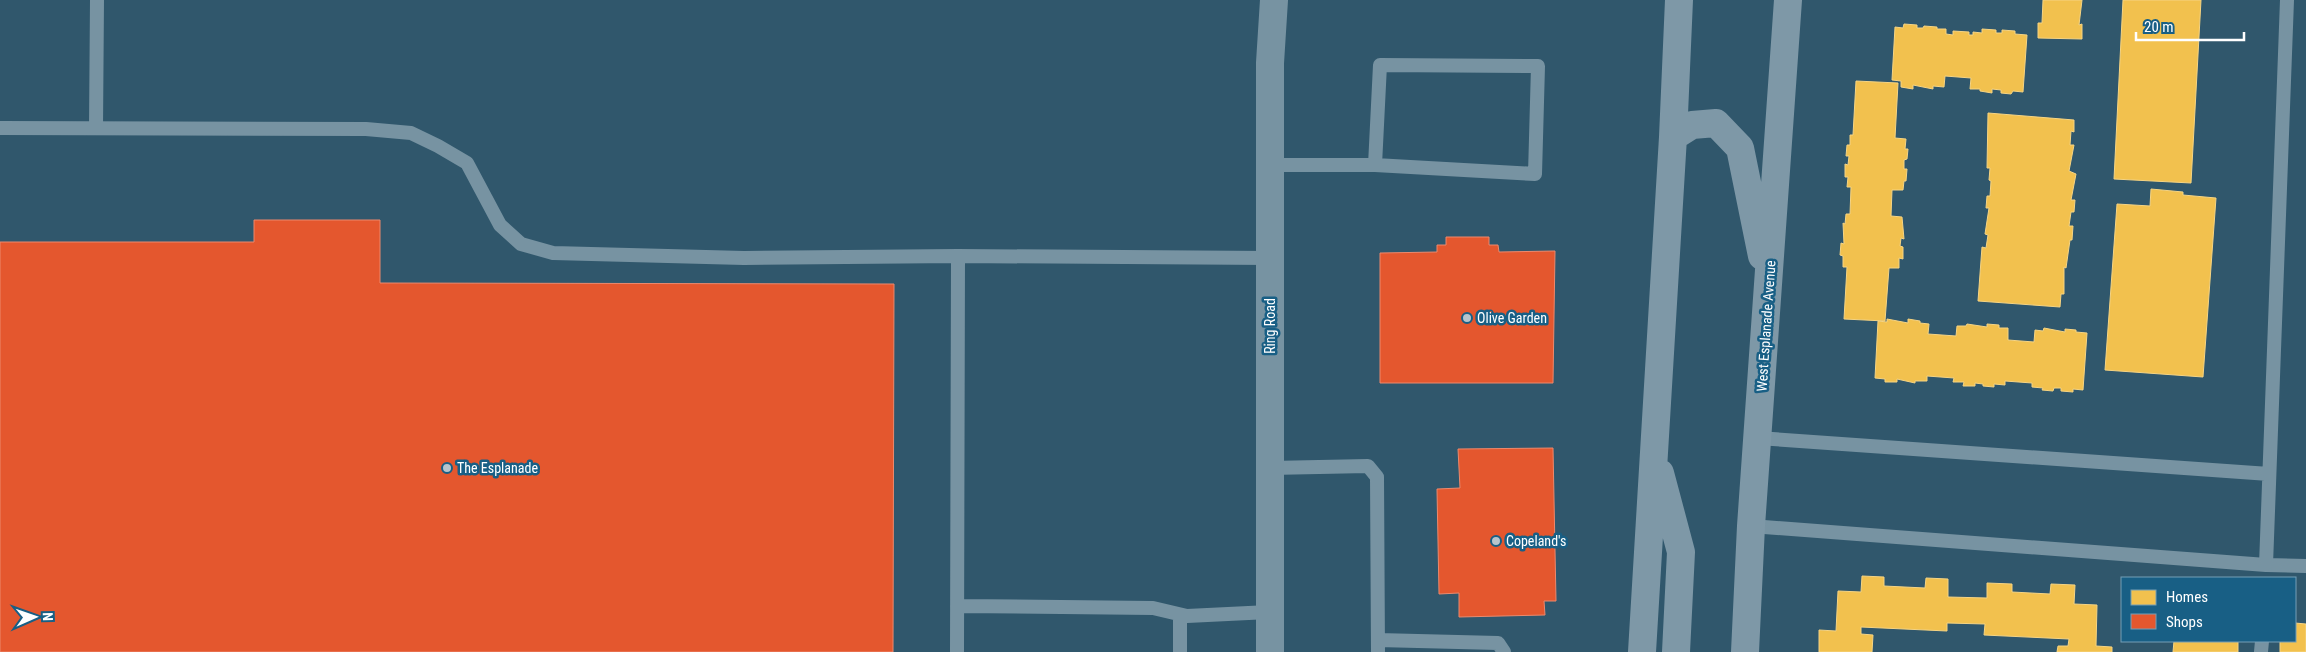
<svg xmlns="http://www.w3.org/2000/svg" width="2306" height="652" font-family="'Roboto Condensed',sans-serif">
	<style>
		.homes { fill: #f2c14e; stroke: #f6d483 }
		.shops { fill: #e4572e; stroke: #ec896d }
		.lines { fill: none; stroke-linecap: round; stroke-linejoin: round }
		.service { stroke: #7793a2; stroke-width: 14 }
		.tertiary { stroke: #7793a2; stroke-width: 28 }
		.secondary { stroke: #7e98a7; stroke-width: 28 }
		.poi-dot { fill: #b7c4cc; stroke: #185f85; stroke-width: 2 }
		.labels { text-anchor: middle; stroke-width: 5; stroke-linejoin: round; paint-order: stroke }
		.poi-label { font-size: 14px; fill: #fff; stroke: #185f85; text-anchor: start }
		.street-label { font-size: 14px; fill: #fff; stroke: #185f85 }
	</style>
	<rect width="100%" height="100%" fill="#30576c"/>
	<path class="homes" d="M2043,0H2082L2079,25L2082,24V39L2038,38V23H2042Z
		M2123,0H2201L2191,183L2114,179Z
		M1904,24L1917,25V28H1923L1924,26L1937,27V29H1946V34L1953,35V31L1969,32V35H1973V32L1982,33V29L1996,30V33H2002V30L2015,31V34L2027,35L2023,92L2013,91L2011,94L2001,93V90L1992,89V93L1980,91V89H1970L1971,78L1945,76L1944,87L1933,86V89L1913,85V89L1901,87V81L1892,80L1895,27L1903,28Z
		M1856,81L1898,83L1895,138L1906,139L1905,149H1908L1907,159L1904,160V169H1907L1906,181H1904L1903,190H1892L1891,216L1902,217L1904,239L1901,238L1900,246L1903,247V259L1899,258V268H1889L1885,321L1844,319L1847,267H1843V256L1840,255L1841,243L1844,244L1843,223L1845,224L1846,214H1850L1851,187H1847L1848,177H1845V164L1848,165L1849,156H1846L1847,145H1850V135H1853Z
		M1988,113L2074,120V132L2071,131L2070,145H2074L2069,171L2076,174L2071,200H2075L2074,212H2071L2069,226H2073L2072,240H2070L2066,268L2064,267V294H2061L2060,307L1978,301L1982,247L1986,248L1988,235L1985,234L1989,208H1986L1987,196H1990L1991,181L1989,180L1990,168H1987Z
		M2151,189L2183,192V195L2216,198L2203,377L2105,370L2117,204L2150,206Z
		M1887,319L1908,323V319L1920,321V323L1929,324L1928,334L1956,336L1957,326H1966L1967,324L1987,327V324L1999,325V328H2008V340L2034,342L2035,330L2043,331L2044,328L2065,332V329L2076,330V332L2087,333L2083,390L2073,389V392L2061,391V388H2054L2053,391L2042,390L2043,388L2032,387V383L2005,381V385L1994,384V387L1983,386V384L1975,383V386H1963L1964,382H1953L1954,378L1927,376V381H1915V383L1897,379V382H1885V379L1875,378L1878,321L1887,322Z
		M1862,576L1884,577V586L1925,588L1926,578L1948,579V597L1987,598V583L2012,584V592L2050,594L2051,584L2075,585L2074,604L2097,605L2096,646L2112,647V652H2057L2058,646H2068L2069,639L1984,635L1985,624L1947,623V631L1861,627V634L1873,635L1872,652H1819V630L1836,631L1838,591L1861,592Z
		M2295,623L2306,624V652H2280V641H2295Z
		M2174,641H2238V652H2173Z"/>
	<path class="shops" d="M254,220H380V283L894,284L893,652H0V242H254Z
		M1446,237H1489V245H1498L1499,252L1555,251L1553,383H1380V253L1437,252V245H1446Z
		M1553,448L1556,601H1544L1545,615L1459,617V593L1439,594L1437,489L1460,488L1458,449Z"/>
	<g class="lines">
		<path class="service" d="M0,128L366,129L411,133L438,146L467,163L500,225L521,244L553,253L744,258L958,256L957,652
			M96,128L97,0
			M1270,165H1375L1535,174L1538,66L1380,65L1375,165
			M958,256L1270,258
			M1758,438L2269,474
			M1270,468L1368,466L1377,477L1378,652
			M1751,526L2266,565L2306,566
			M2266,565L2287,0
			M957,606L1153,608L1187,616L1269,612
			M1378,640L1498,643L1504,652
			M1180,652V615
			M2261,652L2262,641"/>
		<path class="tertiary" d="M1270,652V63L1274,0"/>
		<path class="secondary" d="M1673,137L1692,125L1716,123L1740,148L1762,256
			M1660,473L1681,552L1676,652
			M1642,652L1673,137L1679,0
			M1745,652L1751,526L1788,0"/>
	</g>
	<g class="poi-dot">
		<circle cx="1467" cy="318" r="5"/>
		<circle cx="447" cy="468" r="5"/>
		<circle cx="1496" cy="541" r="5"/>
	</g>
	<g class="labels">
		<g class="poi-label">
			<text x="1477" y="323">Olive Garden</text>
			<text x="457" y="473">The Esplanade</text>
			<text x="1506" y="546">Copeland's</text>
		</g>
		<g class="street-label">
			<text transform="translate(1270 326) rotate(-90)" y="5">Ring Road</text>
			<text transform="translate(1766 326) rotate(-86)" y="5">West Esplanade Avenue</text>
		</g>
	</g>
	<rect x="2121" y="577" width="175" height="65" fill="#185f85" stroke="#749fb6"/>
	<rect x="2131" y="590" width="25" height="15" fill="#f2c14e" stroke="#749fb6"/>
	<text x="2166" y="602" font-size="15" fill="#ffffff">Homes</text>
	<rect x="2131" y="614" width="25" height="15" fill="#e4572e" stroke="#749fb6"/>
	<text x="2166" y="627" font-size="15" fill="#ffffff">Shops</text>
	<g transform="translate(35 617) rotate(88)" stroke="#185f85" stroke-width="4" paint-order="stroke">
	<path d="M0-4L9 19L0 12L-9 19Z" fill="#ffffff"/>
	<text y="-8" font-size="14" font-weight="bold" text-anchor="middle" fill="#ffffff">N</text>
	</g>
	<path d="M2136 32v8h108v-8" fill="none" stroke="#ffffff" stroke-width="2.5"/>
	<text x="2144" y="32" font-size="15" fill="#ffffff" stroke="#185f85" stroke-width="4" paint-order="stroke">20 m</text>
</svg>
